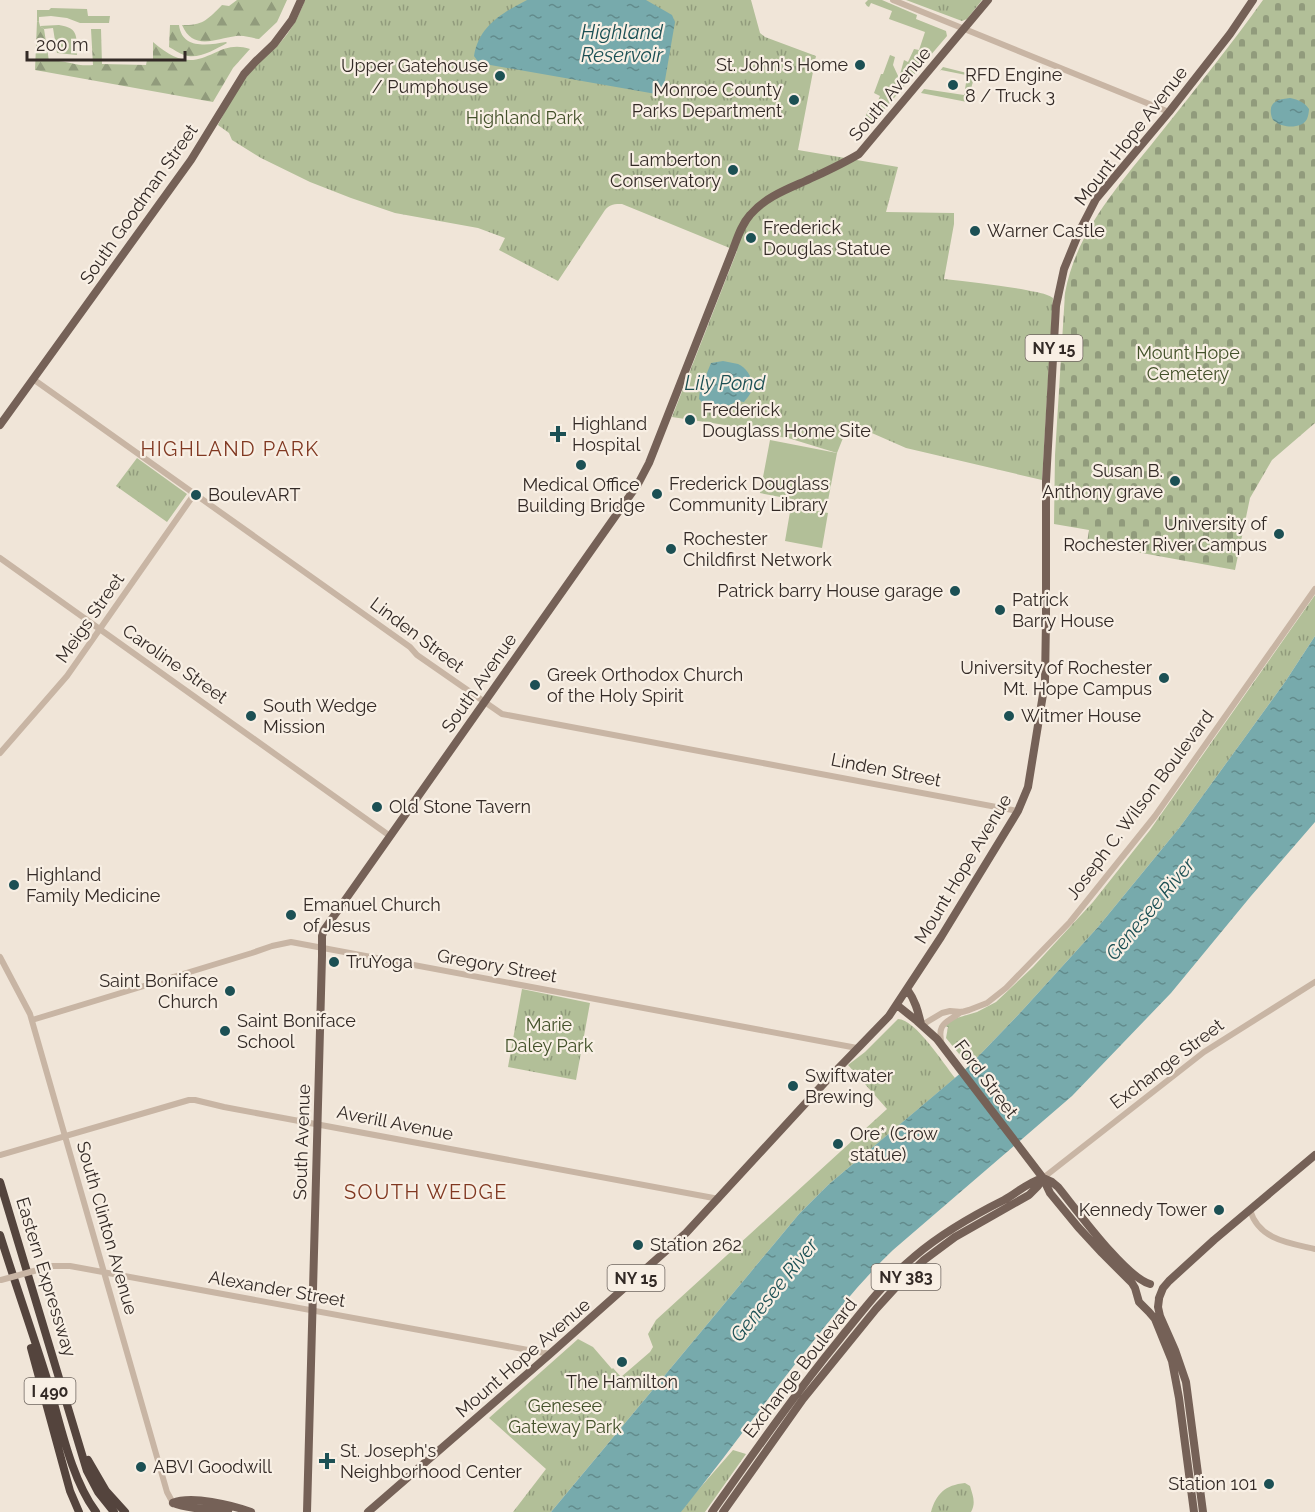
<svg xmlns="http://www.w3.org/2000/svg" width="1315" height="1512" font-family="Raleway,sans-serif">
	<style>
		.green { fill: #b2bf98 }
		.forest { fill: url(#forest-firs) }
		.cemetery { fill: url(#cemetery-stones) }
		.park { fill: url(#park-tufts) }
		.water { fill: url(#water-ripples) }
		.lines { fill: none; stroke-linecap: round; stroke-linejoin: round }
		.minor { stroke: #c8b5a4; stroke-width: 6 }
		.major { stroke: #756157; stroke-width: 8 }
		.highway { stroke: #54443d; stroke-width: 8 }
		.minor-bridge { stroke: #c8b5a4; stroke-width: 6 }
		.poi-dot { fill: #1c5054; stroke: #f8efe4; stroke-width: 2 }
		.labels { text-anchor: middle; stroke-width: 4.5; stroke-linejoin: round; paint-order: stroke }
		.shield { fill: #f8efe4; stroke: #6e655f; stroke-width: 1.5 }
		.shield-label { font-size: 16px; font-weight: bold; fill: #332a26 }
		.poi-label { font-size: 18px; fill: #332a26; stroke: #f8efe4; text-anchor: start }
		.street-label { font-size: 18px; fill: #332a26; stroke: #f8efe4 }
		.park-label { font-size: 18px; fill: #43512a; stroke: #f8efe4 }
		.water-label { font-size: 20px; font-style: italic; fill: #1c5054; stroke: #f8efe4 }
		.neighbourhood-label { font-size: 20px; letter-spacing: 1.5px; fill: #803821; stroke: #f8efe4 }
	</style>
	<defs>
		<pattern id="forest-firs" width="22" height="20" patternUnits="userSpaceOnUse" patternTransform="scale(1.5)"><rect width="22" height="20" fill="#b2bf98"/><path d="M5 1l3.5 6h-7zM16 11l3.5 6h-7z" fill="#919b7c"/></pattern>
		<pattern id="cemetery-stones" width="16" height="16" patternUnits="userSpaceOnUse" patternTransform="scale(1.5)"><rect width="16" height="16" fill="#b2bf98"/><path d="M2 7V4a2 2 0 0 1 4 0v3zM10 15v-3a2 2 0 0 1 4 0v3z" fill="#919b7c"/></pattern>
		<pattern id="park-tufts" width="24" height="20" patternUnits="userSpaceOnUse" patternTransform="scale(1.5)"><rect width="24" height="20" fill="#b2bf98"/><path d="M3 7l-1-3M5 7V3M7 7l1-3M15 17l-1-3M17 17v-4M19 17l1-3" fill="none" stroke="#919b7c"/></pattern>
		<pattern id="water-ripples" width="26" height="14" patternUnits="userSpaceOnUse" patternTransform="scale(1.5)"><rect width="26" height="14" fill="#77aaac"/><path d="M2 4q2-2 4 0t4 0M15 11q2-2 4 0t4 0" fill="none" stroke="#628b8c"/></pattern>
	</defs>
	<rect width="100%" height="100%" fill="#f0e5d8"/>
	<path class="green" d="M868,0H882L917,15L916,19L946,31L947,36L871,125L864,119L869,109L874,110L880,96L874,93L881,74H883L890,55L895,57L893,65L899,78L904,60L908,62L914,49L919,50L925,32L889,19L892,11L871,3L869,7L867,6L865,3Z
		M51,8L87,9L88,16H110L109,23H80L67,18L51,16L39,17V22L37,21V10H49Z
		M59,25C80,28 76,38 77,55L57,53L53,28L44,29L40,26Z
		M943,67L975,75L967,102L921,93L924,89L964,95L966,83L971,76L941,70L939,72Z
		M770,440L837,453L827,506L760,493Z
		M791,506L828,513L822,548L785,541Z"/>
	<path class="forest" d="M237,0H287L277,22L259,39C251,38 244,35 236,36C215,39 193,51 182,25C203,26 208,19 222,5L229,6Z
		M37,21L39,22L40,26L44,29L49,61C65,59 76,67 93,65L91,29H101L102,64L146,65L147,60H153V42C202,85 212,36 250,49L233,68L213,102L35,70Z
		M170,25H179C182,50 209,45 226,42L227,43C216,49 201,58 188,56C181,55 175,50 169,47Z"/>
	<path class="cemetery" d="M1263,0H1315V423L1272,460L1250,498L1235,570L1087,543L1089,530L1054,524L1055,455L1065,293C1077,228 1123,181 1163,130C1197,87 1231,45 1263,0Z"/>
	<path class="park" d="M305,0H751L760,33L765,37L816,56L798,150L898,167L886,212L954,213V224L944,279C971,282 998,285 1026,290C1035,292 1046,293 1053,298L1042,480L906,448L849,423L837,453L788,438L758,434V430L672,417L737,251L622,204C615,204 610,204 605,210L558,281L499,250L505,238L478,228L395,213L351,198L310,182L261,158L232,140L229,133L218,125C228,106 237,85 252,69C260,60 270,53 279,44C291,31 299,16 305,0Z
		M906,0H982L967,19L962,21Z
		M137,458L187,494L167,522L116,486Z
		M1315,595V636L1285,682L1180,827L1098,927L1019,1014L969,1066L946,1038L948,1027L944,1026L950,1020L977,1012L996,1002L1033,967L1093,902L1150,830Z
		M522,989L590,1003L576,1080L508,1067Z
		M898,1019C915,1019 944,1064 955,1078L828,1185L799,1214L551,1512H513L546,1469L489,1418L578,1339L593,1347L612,1369L613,1368L621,1377L650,1352L653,1347L648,1334L656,1320L887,1109L848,1065L865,1052Z
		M733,1450L746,1454L705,1512H679Z
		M965,1483L970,1486C973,1496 976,1503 971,1512H931C936,1494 945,1485 965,1483Z"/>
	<path class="water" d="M527,0H646L672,15L675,22L664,86L656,94L479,63L474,56C479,26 502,13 527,0Z
		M1290,98C1299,100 1304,102 1309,109C1309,112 1308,117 1307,119C1302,129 1283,128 1276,122C1272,120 1272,118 1271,114C1269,101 1280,99 1290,98Z
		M723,361C728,362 733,363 738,364C747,368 754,379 752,389C751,394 747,398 744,402L737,401C731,405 724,408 717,405C709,408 704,405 699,399L700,390L711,363Z
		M1315,636V822L1251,896L1171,993L1072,1096L893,1250C863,1279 837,1311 811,1344C767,1399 725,1457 681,1512H551L799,1214L828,1185L969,1066L1019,1014L1098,927L1180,827L1285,682Z"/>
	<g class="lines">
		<path class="minor" d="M893,0L1169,112
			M33,379L410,647L417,655L502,714L1018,811
			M0,558L390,836
			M0,753L67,676L195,493
			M0,957L30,1014L167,1492L173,1503
			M32,1020L252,953L272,946L291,942L857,1048
			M922,1025L942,1013L950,1011L962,1012L969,1010L987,1003L1006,988L1070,922L1155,816L1315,589
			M942,1045C936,1022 947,1023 961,1012
			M0,1155L189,1100H195L224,1107L719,1199
			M1043,1178L1204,1052L1315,982
			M1250,1210C1259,1240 1289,1243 1315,1249
			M41,1269L52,1266H70L550,1354"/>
		<path class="major" d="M0,425L191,160L244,74L256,61L274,44L292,20L301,0
			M907,989C915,1000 918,1011 921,1024
			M897,1005L917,1021L937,1039L1043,1178L1050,1193L1078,1227L1102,1253L1132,1283L1135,1288L1139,1302L1149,1312L1155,1319L1172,1361L1179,1398L1194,1512
			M1043,1178L1052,1182L1058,1187C1076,1209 1125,1277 1150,1284
			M1159,1298L1163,1288L1169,1281L1214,1240L1315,1155
			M1159,1299L1158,1307L1160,1316L1175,1350L1186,1382L1203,1512
			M173,1503C191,1495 232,1505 251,1512
			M173,1503C188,1510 211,1508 228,1512
			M307,1512L322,956V936L324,930L638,484L649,463L732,252C737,239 741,225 750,215C767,195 791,188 814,177C829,170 844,163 859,154L988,0
			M368,1512L550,1354L686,1233L827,1080L889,1016L941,937L1018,811L1028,787L1045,682L1046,619V481L1056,306L1064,269L1080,230L1096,199L1169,112L1230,34L1253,0
			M712,1512C753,1454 794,1395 839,1340C863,1310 886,1280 915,1256C942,1233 972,1216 1004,1200C1017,1193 1028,1182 1043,1178
			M723,1512L803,1399L876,1309L896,1287L924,1260L955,1237L1029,1195L1038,1186L1043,1178"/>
		<path class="highway" d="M0,1182L87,1471L98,1492L114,1512
			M0,1235C15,1283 32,1331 47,1379C60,1421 70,1477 96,1512
			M31,1348L70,1491L79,1512
			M88,1460L106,1491L125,1512"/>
		<path class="minor-bridge" d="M1,1280L41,1269"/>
	</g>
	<g class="poi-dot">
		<circle cx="860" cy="65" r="6"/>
		<circle cx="500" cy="76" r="6"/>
		<circle cx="953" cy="85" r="6"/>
		<circle cx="794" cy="100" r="6"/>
		<circle cx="733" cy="170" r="6"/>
		<circle cx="975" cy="231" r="6"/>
		<circle cx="751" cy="238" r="6"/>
		<circle cx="690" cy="420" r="6"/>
		<path d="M555 425h6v6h6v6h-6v6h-6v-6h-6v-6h6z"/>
		<circle cx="581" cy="465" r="6"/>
		<circle cx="1175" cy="481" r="6"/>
		<circle cx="657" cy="494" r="6"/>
		<circle cx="196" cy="495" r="6"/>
		<circle cx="1279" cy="534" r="6"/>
		<circle cx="671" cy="549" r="6"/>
		<circle cx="955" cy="591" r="6"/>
		<circle cx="1000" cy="610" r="6"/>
		<circle cx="1164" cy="678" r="6"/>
		<circle cx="535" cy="685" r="6"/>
		<circle cx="251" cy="716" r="6"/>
		<circle cx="1009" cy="716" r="6"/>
		<circle cx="377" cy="807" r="6"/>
		<circle cx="14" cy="885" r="6"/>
		<circle cx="291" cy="915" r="6"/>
		<circle cx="334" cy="962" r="6"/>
		<circle cx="230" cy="991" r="6"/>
		<circle cx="225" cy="1031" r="6"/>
		<circle cx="793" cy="1086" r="6"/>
		<circle cx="838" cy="1144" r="6"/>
		<circle cx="1219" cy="1210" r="6"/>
		<circle cx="638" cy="1245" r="6"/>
		<circle cx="622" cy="1362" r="6"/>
		<path d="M324 1452h6v6h6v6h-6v6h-6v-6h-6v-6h6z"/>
		<circle cx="141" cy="1467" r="6"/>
		<circle cx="1269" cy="1484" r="6"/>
	</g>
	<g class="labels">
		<g class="shield">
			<rect x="1025.5" y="335" width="57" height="26" rx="4.5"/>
			<rect x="871.5" y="1264" width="69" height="26" rx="4.5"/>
			<rect x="607.5" y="1265" width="57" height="26" rx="4.5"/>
			<rect x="24.5" y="1378" width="51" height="26" rx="4.5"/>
		</g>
		<g class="shield-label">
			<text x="1054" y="354">NY 15</text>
			<text x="906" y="1283">NY 383</text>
			<text x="636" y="1284">NY 15</text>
			<text x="50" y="1397">I 490</text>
		</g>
		<g class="poi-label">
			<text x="848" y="71" text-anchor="end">St. John's Home</text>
			<text x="488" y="72" text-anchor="end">Upper Gatehouse<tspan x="488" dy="21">/ Pumphouse</tspan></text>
			<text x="965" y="81">RFD Engine<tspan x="965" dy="21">8 / Truck 3</tspan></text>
			<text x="782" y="96" text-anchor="end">Monroe County<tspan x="782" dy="21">Parks Department</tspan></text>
			<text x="721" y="166" text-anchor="end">Lamberton<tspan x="721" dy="21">Conservatory</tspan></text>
			<text x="763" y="234">Frederick<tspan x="763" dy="21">Douglas Statue</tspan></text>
			<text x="987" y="237">Warner Castle</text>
			<text x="702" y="416">Frederick<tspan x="702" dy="21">Douglass Home Site</tspan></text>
			<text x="572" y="430">Highland<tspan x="572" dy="21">Hospital</tspan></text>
			<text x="1163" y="477" text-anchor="end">Susan B.<tspan x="1163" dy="21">Anthony grave</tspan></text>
			<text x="669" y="490">Frederick Douglass<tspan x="669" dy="21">Community Library</tspan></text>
			<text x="581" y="491" text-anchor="middle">Medical Office<tspan x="581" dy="21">Building Bridge</tspan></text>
			<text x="208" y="501">BoulevART</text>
			<text x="1267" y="530" text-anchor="end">University of<tspan x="1267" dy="21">Rochester River Campus</tspan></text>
			<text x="683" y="545">Rochester<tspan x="683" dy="21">Childfirst Network</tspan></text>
			<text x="943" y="597" text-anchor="end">Patrick barry House garage</text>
			<text x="1012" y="606">Patrick<tspan x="1012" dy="21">Barry House</tspan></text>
			<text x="1152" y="674" text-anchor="end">University of Rochester<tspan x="1152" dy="21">Mt. Hope Campus</tspan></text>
			<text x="547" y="681">Greek Orthodox Church<tspan x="547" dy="21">of the Holy Spirit</tspan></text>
			<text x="263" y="712">South Wedge<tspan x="263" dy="21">Mission</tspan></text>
			<text x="1021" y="722">Witmer House</text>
			<text x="389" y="813">Old Stone Tavern</text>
			<text x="26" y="881">Highland<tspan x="26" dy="21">Family Medicine</tspan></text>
			<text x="303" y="911">Emanuel Church<tspan x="303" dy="21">of Jesus</tspan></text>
			<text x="346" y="968">TruYoga</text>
			<text x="218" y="987" text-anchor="end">Saint Boniface<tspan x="218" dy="21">Church</tspan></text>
			<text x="237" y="1027">Saint Boniface<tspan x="237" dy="21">School</tspan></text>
			<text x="805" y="1082">Swiftwater<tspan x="805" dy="21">Brewing</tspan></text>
			<text x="850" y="1140">Ore* (Crow<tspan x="850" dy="21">statue)</tspan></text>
			<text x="1207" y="1216" text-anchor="end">Kennedy Tower</text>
			<text x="650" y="1251">Station 262</text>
			<text x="622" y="1388" text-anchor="middle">The Hamilton</text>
			<text x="340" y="1457">St. Joseph's<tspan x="340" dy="21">Neighborhood Center</tspan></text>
			<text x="153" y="1473">ABVI Goodwill</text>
			<text x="1257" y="1490" text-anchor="end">Station 101</text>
		</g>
		<g class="street-label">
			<text transform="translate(890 94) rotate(-50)" y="6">South Avenue</text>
			<text transform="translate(1131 136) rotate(-52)" y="6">Mount Hope Avenue</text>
			<text transform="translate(139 204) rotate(-55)" y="6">South Goodman Street</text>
			<text transform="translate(90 618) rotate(-55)" y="6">Meigs Street</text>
			<text transform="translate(417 635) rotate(37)" y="6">Linden Street</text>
			<text transform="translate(175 664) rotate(35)" y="6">Caroline Street</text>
			<text transform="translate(479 683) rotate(-55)" y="6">South Avenue</text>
			<text transform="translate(886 770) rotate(11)" y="6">Linden Street</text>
			<text transform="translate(1140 805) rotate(-53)" y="6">Joseph C. Wilson Boulevard</text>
			<text transform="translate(963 869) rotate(-59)" y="6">Mount Hope Avenue</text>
			<text transform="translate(497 966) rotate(10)" y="6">Gregory Street</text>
			<text transform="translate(1167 1064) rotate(-37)" y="6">Exchange Street</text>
			<text transform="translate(986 1079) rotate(53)" y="6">Ford Street</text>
			<text transform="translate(395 1123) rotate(11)" y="6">Averill Avenue</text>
			<text transform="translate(302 1142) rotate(-88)" y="6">South Avenue</text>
			<text transform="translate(107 1228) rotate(74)" y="6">South Clinton Avenue</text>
			<text transform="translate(46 1277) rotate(73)" y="6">Eastern Expressway</text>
			<text transform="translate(277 1289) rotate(10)" y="6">Alexander Street</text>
			<text transform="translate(523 1358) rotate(-41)" y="6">Mount Hope Avenue</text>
			<text transform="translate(800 1368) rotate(-52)" y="6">Exchange Boulevard</text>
		</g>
		<g class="park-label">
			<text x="524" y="124">Highland Park</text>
			<text x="1188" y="359">Mount Hope<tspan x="1188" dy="21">Cemetery</tspan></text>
			<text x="549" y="1031">Marie<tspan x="549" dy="21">Daley Park</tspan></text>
			<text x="565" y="1412">Genesee<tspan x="565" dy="21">Gateway Park</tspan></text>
		</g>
		<g class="water-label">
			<text x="622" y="39">Highland<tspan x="622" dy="23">Reservoir</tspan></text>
			<text x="725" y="390">Lily Pond</text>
			<text transform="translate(1150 909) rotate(-50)" y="7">Genesee River</text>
			<text transform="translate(774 1290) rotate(-51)" y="7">Genesee River</text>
		</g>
		<g class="neighbourhood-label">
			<text x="230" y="456">HIGHLAND PARK</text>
			<text x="426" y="1199">SOUTH WEDGE</text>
		</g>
	</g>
	<path d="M27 51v9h158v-9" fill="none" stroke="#332a26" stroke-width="3"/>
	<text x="36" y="51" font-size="18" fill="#332a26" stroke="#f8efe4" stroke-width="4.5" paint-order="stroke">200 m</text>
</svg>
